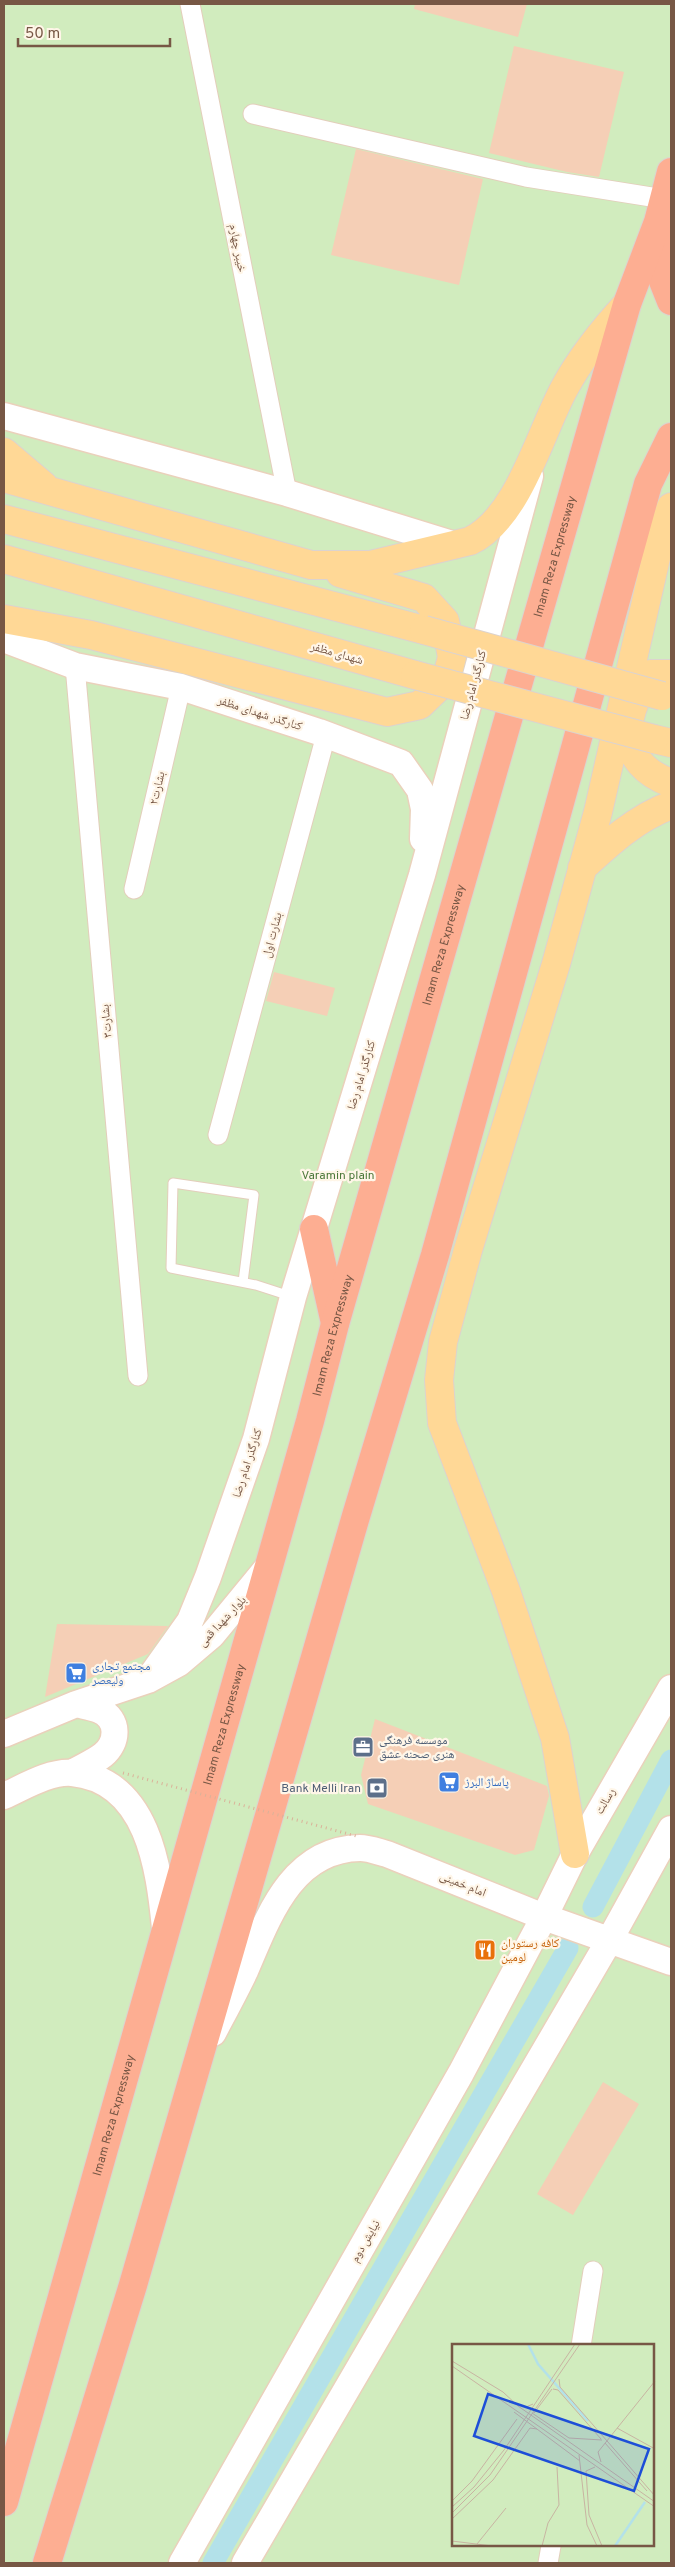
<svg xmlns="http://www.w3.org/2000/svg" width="675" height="2567" font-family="Overpass,'Noto Naskh Arabic',sans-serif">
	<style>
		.green { fill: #d1ecbe; fill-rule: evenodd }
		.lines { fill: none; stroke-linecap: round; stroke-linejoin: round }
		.canal { stroke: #b3e1e9; stroke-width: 21 }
		.building { fill: #f5cfb6 }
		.lane-casing { stroke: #e3cebb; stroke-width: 11 }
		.street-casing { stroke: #e3cebb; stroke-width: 21 }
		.secondary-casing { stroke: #ead1bb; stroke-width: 29 }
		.primary-casing { stroke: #dcd3cf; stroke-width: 30 }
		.highway-casing { stroke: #dcd3cf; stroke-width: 30 }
		.lane { stroke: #fff; stroke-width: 9 }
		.street { stroke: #fff; stroke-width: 19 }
		.secondary { stroke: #fff; stroke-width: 26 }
		.primary { stroke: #ffd896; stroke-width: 28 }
		.highway { stroke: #fdae92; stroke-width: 28 }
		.primary-bridge-casing { stroke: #dcd3cf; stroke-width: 30; stroke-linecap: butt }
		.path-bridge { stroke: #dab299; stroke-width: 3; stroke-dasharray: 1 4; stroke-linecap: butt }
		.primary-bridge { stroke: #ffd896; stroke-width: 28 }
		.labels { text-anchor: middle; stroke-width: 4.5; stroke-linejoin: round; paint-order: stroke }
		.street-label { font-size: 12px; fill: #775745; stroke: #fff6e8 }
		.park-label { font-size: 12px; fill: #4c783a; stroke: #fff6e8 }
		.shop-label { font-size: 12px; fill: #366cbe; stroke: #fff6e8; text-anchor: start }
		.service-label { font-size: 12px; fill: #4e5e75; stroke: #fff6e8; text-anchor: start }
		.food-label { font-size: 12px; fill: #c56008; stroke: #fff6e8; text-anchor: start }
		.inset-river { fill: none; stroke: #b3e1e9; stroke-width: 2.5 }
		.inset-road { fill: none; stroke: #c8b4a2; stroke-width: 1 }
		.view { fill: #1d4ed8; fill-opacity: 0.15; stroke: #1d4ed8; stroke-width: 2.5 }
		.inset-edge { fill: none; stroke: #775745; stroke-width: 2.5 }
	</style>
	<rect width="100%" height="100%" fill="#fef2e0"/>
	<path class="green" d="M4,4H671V2563H4ZM454,2346H654V2546H454Z"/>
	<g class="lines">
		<path class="canal" d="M593,1907L671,1760
			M213,2563L568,1948"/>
	</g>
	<path class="building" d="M415,4H527L518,37L414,9Z
		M514,46L624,72L599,177L567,172L489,153Z
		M356,149L483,179L459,285L331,255Z
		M274,972L335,988L327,1016L266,1001Z
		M57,1624L168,1626L148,1654L45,1697Z
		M375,1719L547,1786L549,1796L534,1850L515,1855L368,1804L361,1775Z
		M603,2082L639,2104L573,2215L537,2194Z"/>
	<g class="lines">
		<g class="lane-casing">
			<path id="lane" d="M243,1282L254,1195L173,1183L171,1268L256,1285L290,1296"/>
		</g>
		<g class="street-casing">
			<path id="street" d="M190,4L287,493
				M253,114L526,177L664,199
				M75,666L138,1376
				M134,889L181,687
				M218,1135L326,735
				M581,2346L593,2271
				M548,2563L551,2546"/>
		</g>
		<g class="secondary-casing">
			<path id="secondary" d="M4,416L287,493L455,545
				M4,639L75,666L181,687L319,732L401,763L420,790L424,809L423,839
				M148,1680L190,1621L208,1577L256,1439L293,1297L422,875L530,476
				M4,1734L76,1704L148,1680L179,1663L212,1635L268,1567
				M72,1773C82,1767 94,1762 103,1755C118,1743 120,1719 99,1710C92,1707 84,1706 76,1704
				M4,1796C24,1787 50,1771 72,1773C148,1780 159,1868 165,1928
				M213,2033C224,2012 235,1992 245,1971C268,1918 291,1849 360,1848C369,1848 379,1852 387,1854L544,1917L671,1962
				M182,2563L461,2073L544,1917L575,1854L671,1688
				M245,2563L609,1941L671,1829"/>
		</g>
		<g class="primary-casing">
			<path id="primary" d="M4,452L44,486
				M4,478L311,565H370L470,541C519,518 540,432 565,387C582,356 603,330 627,304
				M4,519L424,630
				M4,559L415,675
				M4,619L91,635L387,712L420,705L446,680L452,657L445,621L424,598L340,573
				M671,674H651C621,715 616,763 671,783
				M654,739L671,743
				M582,868C609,843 636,818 671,805
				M575,1854L555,1738L506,1591L442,1423L439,1380L443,1342L468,1250L556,964L598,812L661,536L671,507"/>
		</g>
		<g class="highway-casing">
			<g id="highway">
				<path d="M659,231L663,281L671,301"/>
				<path d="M314,1229L335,1323"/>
				<path id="s1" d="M4,2502L310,1421L335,1324L627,304L658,222L671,172"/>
				<path d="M47,2563L133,2285L356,1516L435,1255L648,484L671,437"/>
			</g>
		</g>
		<use href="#lane" class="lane"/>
		<use href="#street" class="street"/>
		<use href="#secondary" class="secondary"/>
		<use href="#primary" class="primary"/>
		<use href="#highway" class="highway"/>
		<g class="primary-bridge-casing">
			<path id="primary-bridge" d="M424,630L662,696
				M415,675L654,739"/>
		</g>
		<path class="path-bridge" d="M123,1773L356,1836"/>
		<use href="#primary-bridge" class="primary-bridge"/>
	</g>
	<defs>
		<g id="supermarket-square" transform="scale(1.125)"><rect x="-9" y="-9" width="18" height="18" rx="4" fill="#3f7fe0" stroke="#fff6e8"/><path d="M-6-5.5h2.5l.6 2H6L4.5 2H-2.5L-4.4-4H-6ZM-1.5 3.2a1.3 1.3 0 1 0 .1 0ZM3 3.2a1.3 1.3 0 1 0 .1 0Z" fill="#fff"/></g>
		<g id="office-square" transform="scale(1.125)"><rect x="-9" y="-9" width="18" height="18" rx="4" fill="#5c6f8a" stroke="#fff6e8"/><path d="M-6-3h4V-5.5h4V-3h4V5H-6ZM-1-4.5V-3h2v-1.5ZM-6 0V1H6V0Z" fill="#fff"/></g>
		<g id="bank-square" transform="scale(1.125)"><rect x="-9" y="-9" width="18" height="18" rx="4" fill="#5c6f8a" stroke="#fff6e8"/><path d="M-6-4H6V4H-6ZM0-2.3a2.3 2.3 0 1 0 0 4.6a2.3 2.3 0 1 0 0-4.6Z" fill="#fff"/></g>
		<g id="restaurant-square" transform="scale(1.125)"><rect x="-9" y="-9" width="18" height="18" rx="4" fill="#e8710a" stroke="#fff6e8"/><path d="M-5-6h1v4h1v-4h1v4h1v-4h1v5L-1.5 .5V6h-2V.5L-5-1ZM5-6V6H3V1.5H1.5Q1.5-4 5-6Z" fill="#fff"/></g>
	</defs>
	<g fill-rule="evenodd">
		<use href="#supermarket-square" x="76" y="1673"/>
		<use href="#office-square" x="363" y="1747"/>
		<use href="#supermarket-square" x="449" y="1782"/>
		<use href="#bank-square" x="377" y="1788"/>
		<use href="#restaurant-square" x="485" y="1950"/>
	</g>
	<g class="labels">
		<g class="street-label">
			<text transform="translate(238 248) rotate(79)" y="4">خیبر چهارم</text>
			<text dy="4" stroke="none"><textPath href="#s1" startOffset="2022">Imam Reza Expressway</textPath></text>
			<text transform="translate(337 653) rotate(16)" y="4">شهدای مظفر</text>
			<text transform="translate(473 685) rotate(-75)" y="4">کنارگذر امام رضا</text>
			<text transform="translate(260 713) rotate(18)" y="4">کنارگذر شهدای مظفر</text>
			<text transform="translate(157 788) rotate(-77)" y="4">بشارت۲</text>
			<text transform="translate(272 935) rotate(-75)" y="4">بشارت اول</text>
			<text dy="4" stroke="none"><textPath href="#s1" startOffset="1618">Imam Reza Expressway</textPath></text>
			<text transform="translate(106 1021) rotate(-95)" y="4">بشارت۳</text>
			<text transform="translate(361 1075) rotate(-73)" y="4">کنارگذر امام رضا</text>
			<text dy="4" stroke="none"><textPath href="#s1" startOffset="1212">Imam Reza Expressway</textPath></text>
			<text transform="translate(247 1463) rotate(-72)" y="4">کنارگذر امام رضا</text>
			<text transform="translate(222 1621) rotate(-47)" y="4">بلوار شهدا قمی</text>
			<text dy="4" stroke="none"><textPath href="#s1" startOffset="808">Imam Reza Expressway</textPath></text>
			<text transform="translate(605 1801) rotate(-60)" y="4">رسالت</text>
			<text transform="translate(463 1884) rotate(22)" y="4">امام خمینی</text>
			<text dy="4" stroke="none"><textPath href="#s1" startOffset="402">Imam Reza Expressway</textPath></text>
			<text transform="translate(365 2241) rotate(-60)" y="4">نیایش دوم</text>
		</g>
		<g class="park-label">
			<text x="338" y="1179">Varamin plain</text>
		</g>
		<g class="shop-label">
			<text x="92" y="1670">مجتمع تجاری<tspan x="92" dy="14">ولیعصر</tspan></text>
			<text x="465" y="1786">پاساژ البرز</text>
		</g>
		<g class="service-label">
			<text x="379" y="1744">موسسه فرهنگی<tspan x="379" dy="14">هنری صحنه عشق</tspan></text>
			<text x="361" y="1792" text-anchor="end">Bank Melli Iran</text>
		</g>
		<g class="food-label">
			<text x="501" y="1947">کافه رستوران<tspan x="501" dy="14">لومین</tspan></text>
		</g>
	</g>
	<g transform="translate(452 2344)">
		<rect width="202" height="202" fill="#fef2e0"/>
		<path d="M0,0H202V202H0Z" fill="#d1ecbe"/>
		<path class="inset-river" d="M76,0L86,20L136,77M163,202L193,158"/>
		<path class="inset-road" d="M0,17L51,48L66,62L203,158M0,22L203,163M107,35L108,43L203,152M101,45L106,46L149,95M66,60L74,63L81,60M62,68L128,117M80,69L117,94L150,96M82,69L100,45M165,84L203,105M153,99L195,147M127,111L135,181L145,202M149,118L146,108L203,37M143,123L134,127L137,171L150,202M0,157L20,137L65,75M0,163L22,143L52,106L123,0M0,169L38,131L128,0M0,175L41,136L78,84L85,85M0,197L40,202M25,200L54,164M90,202L96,179L107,161L105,123"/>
		<path class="view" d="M36,50L197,105L182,147L22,92Z"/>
		<rect width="202" height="202" class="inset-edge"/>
	</g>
	<rect width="675" height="2567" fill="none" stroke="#775745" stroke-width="10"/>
	<path d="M18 38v8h152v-8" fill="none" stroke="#775745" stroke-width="2.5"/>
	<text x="25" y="38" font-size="15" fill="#775745" stroke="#fff6e8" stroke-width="4" paint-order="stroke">50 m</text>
</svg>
